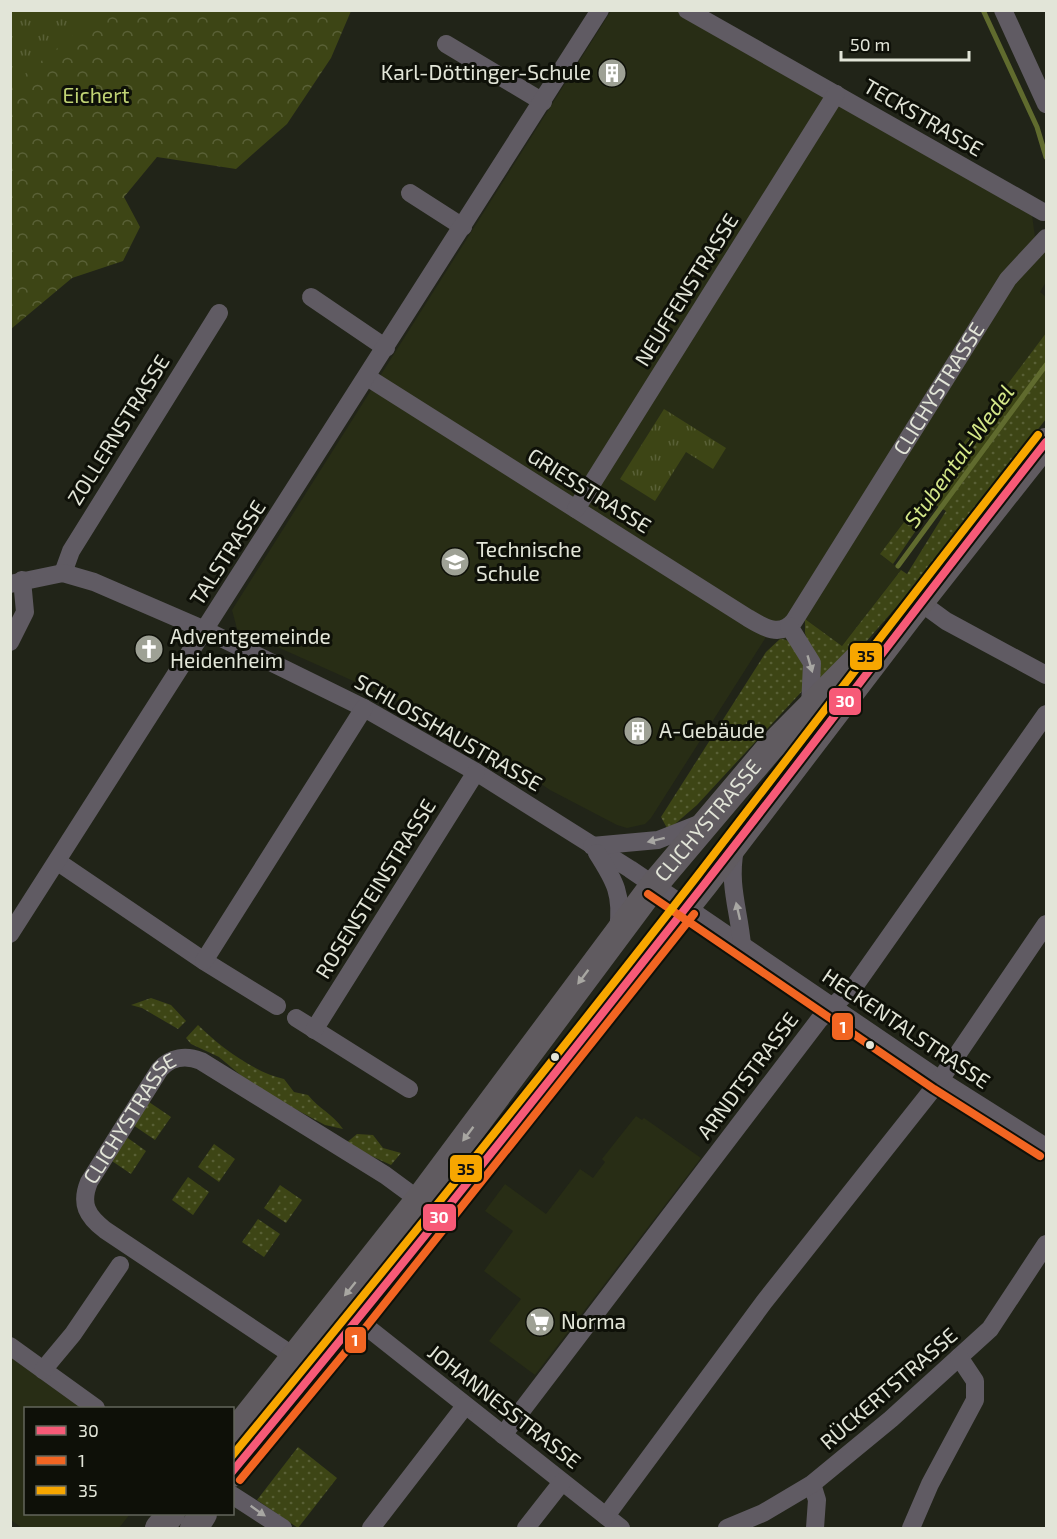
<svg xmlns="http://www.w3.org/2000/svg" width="1057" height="1539" font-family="'Exo 2',sans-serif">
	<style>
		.built { fill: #282d15 }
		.grass { fill: url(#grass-dots) }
		.forest { fill: url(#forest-crowns) }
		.park { fill: url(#park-tufts) }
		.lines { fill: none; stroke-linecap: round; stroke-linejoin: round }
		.stream { stroke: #606b2e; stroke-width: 5 }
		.street { stroke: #605b63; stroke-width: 18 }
		.primary { stroke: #605b60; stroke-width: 28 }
		.bus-1-casing { stroke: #0e1008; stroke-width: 12 }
		.bus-2-casing { stroke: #0e1008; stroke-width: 12 }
		.bus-3-casing { stroke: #0e1008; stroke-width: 12 }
		.bus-1 { stroke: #f75a77; stroke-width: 8 }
		.bus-2 { stroke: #f26522; stroke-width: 8 }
		.bus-3 { stroke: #f7a600; stroke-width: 8 }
		.oneway { fill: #a8a7a3 }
		.oneway2 { fill: #a8a7a2 }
		.bus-dot { fill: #e2e5d8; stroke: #0e1008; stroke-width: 2 }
		.labels { text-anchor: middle; stroke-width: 6; stroke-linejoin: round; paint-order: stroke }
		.poi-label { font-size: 21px; fill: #e2e5d8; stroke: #0e1008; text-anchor: start }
		.park-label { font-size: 21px; fill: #c0d374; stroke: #0e1008 }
		.street-label { font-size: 21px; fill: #e2e5d8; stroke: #0e1008 }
		.water-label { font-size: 22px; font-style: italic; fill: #d4e788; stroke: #0e1008 }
		.line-badge { stroke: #0e1008; stroke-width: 2 }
		.badge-label { font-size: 16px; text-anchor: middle; font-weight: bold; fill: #fff }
		.pale-badge-label { font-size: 16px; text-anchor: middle; font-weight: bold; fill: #111 }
	</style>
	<defs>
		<pattern id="grass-dots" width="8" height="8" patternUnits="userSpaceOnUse" patternTransform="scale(1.5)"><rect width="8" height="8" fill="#3d4515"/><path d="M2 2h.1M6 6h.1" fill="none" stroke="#596036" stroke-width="1.8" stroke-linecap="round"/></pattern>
		<pattern id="forest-crowns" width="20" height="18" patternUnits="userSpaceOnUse" patternTransform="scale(1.5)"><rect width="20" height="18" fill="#3d4515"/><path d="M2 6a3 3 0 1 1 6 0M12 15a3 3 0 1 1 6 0" fill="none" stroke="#596036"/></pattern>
		<pattern id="park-tufts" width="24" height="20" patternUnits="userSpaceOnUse" patternTransform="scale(1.5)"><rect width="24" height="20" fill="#3d4515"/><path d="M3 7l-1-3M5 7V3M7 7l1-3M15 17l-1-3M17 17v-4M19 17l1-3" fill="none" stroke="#596036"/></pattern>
	</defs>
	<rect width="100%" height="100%" fill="#212418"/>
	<path class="built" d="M611,11H679L1032,215L1035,237L1046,248V282L1040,292L1046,297V333L880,554L901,570L842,646L805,619L791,642L786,639L766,637L651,818L645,824L627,828L617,825L550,790L456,727L237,629L232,610Z
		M636,1116L642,1120L644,1118L701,1158L535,1375L489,1341L521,1299L484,1271L513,1231L485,1211L505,1184L546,1214L580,1169L593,1178L605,1162L602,1159Z
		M10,1353L85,1408H26V1514H130L119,1528H22L11,1520Z"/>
	<path class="grass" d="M1046,333V419L917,583L865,643L842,667L820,679L805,633V619L842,646L901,570L907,574L946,511L934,504L893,564L880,554Z
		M780,639C804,640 804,671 805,688L697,805L668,830L661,817L766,652Z
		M151,998L171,1005L186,1021L178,1029L142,1008L131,1005Z
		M198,1025C219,1046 255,1073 284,1079L294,1092L308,1095C319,1109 332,1113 343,1129L325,1125L256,1088L219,1057L191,1044L186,1038Z
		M149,1102L171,1117L155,1140L133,1125Z
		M357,1134L373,1135L383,1148L401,1153L391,1165L345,1144Z
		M125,1136L146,1151L131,1174L109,1159Z
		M214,1144L235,1159L219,1182L198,1167Z
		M188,1177L209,1192L193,1215L172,1200Z
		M280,1185L302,1200L286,1223L264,1208Z
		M258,1219L280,1234L264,1257L242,1242Z
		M298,1447L337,1478L298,1528L257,1500Z"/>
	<path class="forest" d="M11,11H351L331,58L287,124L236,169L157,157L124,197L140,227L123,261L72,278L11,329Z"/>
	<path class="park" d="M11,10H104V11L11,85Z
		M664,409L726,448L713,469L686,452L655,501L620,479Z"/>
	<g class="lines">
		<path class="stream" d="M983,10L1037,127L1046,157
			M898,566L1046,365"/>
		<g class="street">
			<path d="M687,10L1043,212"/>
			<path d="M1003,10L1046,104"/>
			<path d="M446,44L543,102"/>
			<path d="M410,193L463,227"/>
			<path d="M311,297L386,348"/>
			<path id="s1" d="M367,377L748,618C763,627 780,638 794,621L1008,279L1046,238"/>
			<path d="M576,509L836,94"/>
			<path d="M63,573L71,551L219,313"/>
			<path d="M10,584L63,573L94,582L205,630L364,708L476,772L630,869L940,1080L1046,1147"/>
			<path d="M920,602L946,621L1046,675"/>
			<path d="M789,626L812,663L810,707"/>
			<path d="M10,642L25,612L22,580"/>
			<path d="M592,846L658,840L701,823"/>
			<path d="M735,849C728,885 739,910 742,945"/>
			<path d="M597,853C615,881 623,895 618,930"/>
			<path d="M58,862L204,961L277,1006"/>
			<path d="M10,934L600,10"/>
			<path d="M204,961L364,708"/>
			<path d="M296,1018L409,1089"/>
			<path d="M314,1030L476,772"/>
			<path d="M358,1320L621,1528"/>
			<path d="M10,1346L96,1408"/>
			<path id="s2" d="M295,1357L105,1230C87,1216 80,1204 89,1182L160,1069C171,1057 186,1055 201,1061L385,1175L419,1200"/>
			<path d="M43,1370L73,1334L120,1265"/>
			<path d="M503,1435L819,1020L856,984L1046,714"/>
			<path d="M812,1484L817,1500L815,1528"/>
			<path d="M232,1495L283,1528"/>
			<path d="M606,1516L764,1302L940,1080L1046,924"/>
			<path d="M371,1528L465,1406"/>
			<path d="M526,1528L562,1482"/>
			<path d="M727,1528L763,1513L812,1484L891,1419L990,1329L1046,1244"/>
			<path d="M911,1528L930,1484L975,1400V1381L959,1357"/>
		</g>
		<g class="primary">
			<path id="s3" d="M232,1436L419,1200L654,885L769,749L858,659"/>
			<path d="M232,1473L358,1320L705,883L908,617L1046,442"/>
			<path d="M159,1528L171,1514"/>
			<path d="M194,1528L203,1514"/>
		</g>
		<g class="bus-1-casing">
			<path id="bus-1" d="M232,1472C392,1279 548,1083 703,886C818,739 930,589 1046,442"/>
		</g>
		<g class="bus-2-casing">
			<path id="bus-2" d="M648,894L934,1089L1040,1156
				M240,1480L366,1327L694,914"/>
		</g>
		<g class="bus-3-casing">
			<path id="bus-3" d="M232,1456C390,1264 546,1071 698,875C811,728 923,581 1038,435"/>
		</g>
		<use href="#bus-1" class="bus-1"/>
		<use href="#bus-2" class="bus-2"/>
		<use href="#bus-3" class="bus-3"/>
	</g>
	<defs><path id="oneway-solid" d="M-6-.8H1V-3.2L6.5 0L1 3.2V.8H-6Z" transform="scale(1.5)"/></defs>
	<g class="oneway">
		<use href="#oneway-solid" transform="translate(810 664) rotate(74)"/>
		<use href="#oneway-solid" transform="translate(656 840) rotate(166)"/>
		<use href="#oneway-solid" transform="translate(738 911) rotate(-103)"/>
		<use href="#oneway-solid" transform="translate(258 1511) rotate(35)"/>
	</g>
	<g class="oneway2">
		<use href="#oneway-solid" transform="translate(583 977) rotate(127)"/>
		<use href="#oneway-solid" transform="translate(468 1134) rotate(127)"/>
		<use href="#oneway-solid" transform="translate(350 1289) rotate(129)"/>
	</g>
	<defs>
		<g id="building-disc" transform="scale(1.5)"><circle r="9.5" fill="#9ea195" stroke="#0e1008"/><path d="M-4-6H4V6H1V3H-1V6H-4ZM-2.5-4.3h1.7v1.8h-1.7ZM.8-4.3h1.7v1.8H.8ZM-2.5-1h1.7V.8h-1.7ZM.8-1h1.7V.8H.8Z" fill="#fff"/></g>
		<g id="school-disc" transform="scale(1.5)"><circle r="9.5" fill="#9ea195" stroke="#0e1008"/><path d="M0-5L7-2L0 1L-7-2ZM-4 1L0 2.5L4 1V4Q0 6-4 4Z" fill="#fff"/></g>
		<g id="church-disc" transform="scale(1.5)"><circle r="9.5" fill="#9ea195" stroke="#0e1008"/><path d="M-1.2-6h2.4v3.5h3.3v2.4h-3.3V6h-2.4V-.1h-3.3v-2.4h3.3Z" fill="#fff"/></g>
		<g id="supermarket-disc" transform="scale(1.5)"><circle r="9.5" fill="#9ea195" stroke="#0e1008"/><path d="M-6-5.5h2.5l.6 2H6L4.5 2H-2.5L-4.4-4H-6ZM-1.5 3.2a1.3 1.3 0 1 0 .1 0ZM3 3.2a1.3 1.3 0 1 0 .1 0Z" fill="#fff"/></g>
	</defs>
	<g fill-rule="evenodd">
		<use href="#building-disc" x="612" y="73"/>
		<use href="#school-disc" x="455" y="562"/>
		<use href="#church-disc" x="149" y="649"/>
		<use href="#building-disc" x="638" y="731"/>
		<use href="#supermarket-disc" x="540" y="1322"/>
	</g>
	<g class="bus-dot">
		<circle cx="870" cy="1045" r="5"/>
		<circle cx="555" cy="1057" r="5"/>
	</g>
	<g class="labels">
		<g class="poi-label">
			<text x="591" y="80" text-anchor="end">Karl-Döttinger-Schule</text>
			<text x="476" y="557">Technische<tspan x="476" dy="24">Schule</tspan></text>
			<text x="170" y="644">Adventgemeinde<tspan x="170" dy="24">Heidenheim</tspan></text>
			<text x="659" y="738">A-Gebäude</text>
			<text x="561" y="1329">Norma</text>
		</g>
		<g class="park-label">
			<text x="96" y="103">Eichert</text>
		</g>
		<g class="street-label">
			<text transform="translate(923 118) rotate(30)" y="7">TECKSTRASSE</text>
			<text transform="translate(687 290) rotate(-58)" y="7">NEUFFENSTRASSE</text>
			<text dy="7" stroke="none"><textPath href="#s1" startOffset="776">CLICHYSTRASSE</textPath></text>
			<text transform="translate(119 430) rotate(-58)" y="7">ZOLLERNSTRASSE</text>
			<text transform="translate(589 491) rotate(32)" y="7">GRIESSTRASSE</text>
			<text transform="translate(228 553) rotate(-57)" y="7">TALSTRASSE</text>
			<text transform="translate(448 733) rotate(30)" y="7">SCHLOSSHAUSTRASSE</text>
			<text dy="7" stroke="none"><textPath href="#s3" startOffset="778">CLICHYSTRASSE</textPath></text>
			<text transform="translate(376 889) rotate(-58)" y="7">ROSENSTEINSTRASSE</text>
			<text transform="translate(906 1029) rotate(34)" y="7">HECKENTALSTRASSE</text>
			<text transform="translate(748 1076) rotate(-53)" y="7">ARNDTSTRASSE</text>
			<text dy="7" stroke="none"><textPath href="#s2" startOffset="360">CLICHYSTRASSE</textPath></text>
			<text transform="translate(889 1389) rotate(-41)" y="7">RÜCKERTSTRASSE</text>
			<text transform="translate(504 1407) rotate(38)" y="7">JOHANNESSTRASSE</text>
		</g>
		<g class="water-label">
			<text transform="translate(959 456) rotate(-54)" y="8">Stubental-Wedel</text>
		</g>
	</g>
	<g class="line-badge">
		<rect x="849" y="642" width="34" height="29" rx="6" fill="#f7a600"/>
		<rect x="828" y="687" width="34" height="29" rx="6" fill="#f75a77"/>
		<rect x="831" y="1012" width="23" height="29" rx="6" fill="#f26522"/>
		<rect x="449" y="1154" width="34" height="29" rx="6" fill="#f7a600"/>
		<rect x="422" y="1203" width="35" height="29" rx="6" fill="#f75a77"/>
		<rect x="344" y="1326" width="23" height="28" rx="6" fill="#f26522"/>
	</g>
	<g class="badge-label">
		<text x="845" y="707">30</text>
		<text x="843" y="1033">1</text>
		<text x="439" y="1223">30</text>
		<text x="355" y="1346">1</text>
	</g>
	<g class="pale-badge-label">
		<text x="866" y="662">35</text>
		<text x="466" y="1175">35</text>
	</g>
	<rect width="1057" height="1539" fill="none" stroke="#e2e5d8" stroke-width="24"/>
	<rect x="24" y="1407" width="210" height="108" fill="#0e1008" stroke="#63655b" stroke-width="1.5"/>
	<rect x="36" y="1426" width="30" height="9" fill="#f75a77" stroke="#63655b" stroke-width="1.5"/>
	<text x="78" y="1437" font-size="18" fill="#e2e5d8">30</text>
	<rect x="36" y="1456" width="30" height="9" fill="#f26522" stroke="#63655b" stroke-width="1.5"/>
	<text x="78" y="1467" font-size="18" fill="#e2e5d8">1</text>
	<rect x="36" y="1486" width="30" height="9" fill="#f7a600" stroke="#63655b" stroke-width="1.5"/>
	<text x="78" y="1497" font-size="18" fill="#e2e5d8">35</text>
	<path d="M841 51v9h128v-9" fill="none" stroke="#e2e5d8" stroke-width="3"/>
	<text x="850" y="51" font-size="18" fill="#e2e5d8" stroke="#0e1008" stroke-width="4.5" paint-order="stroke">50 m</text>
</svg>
